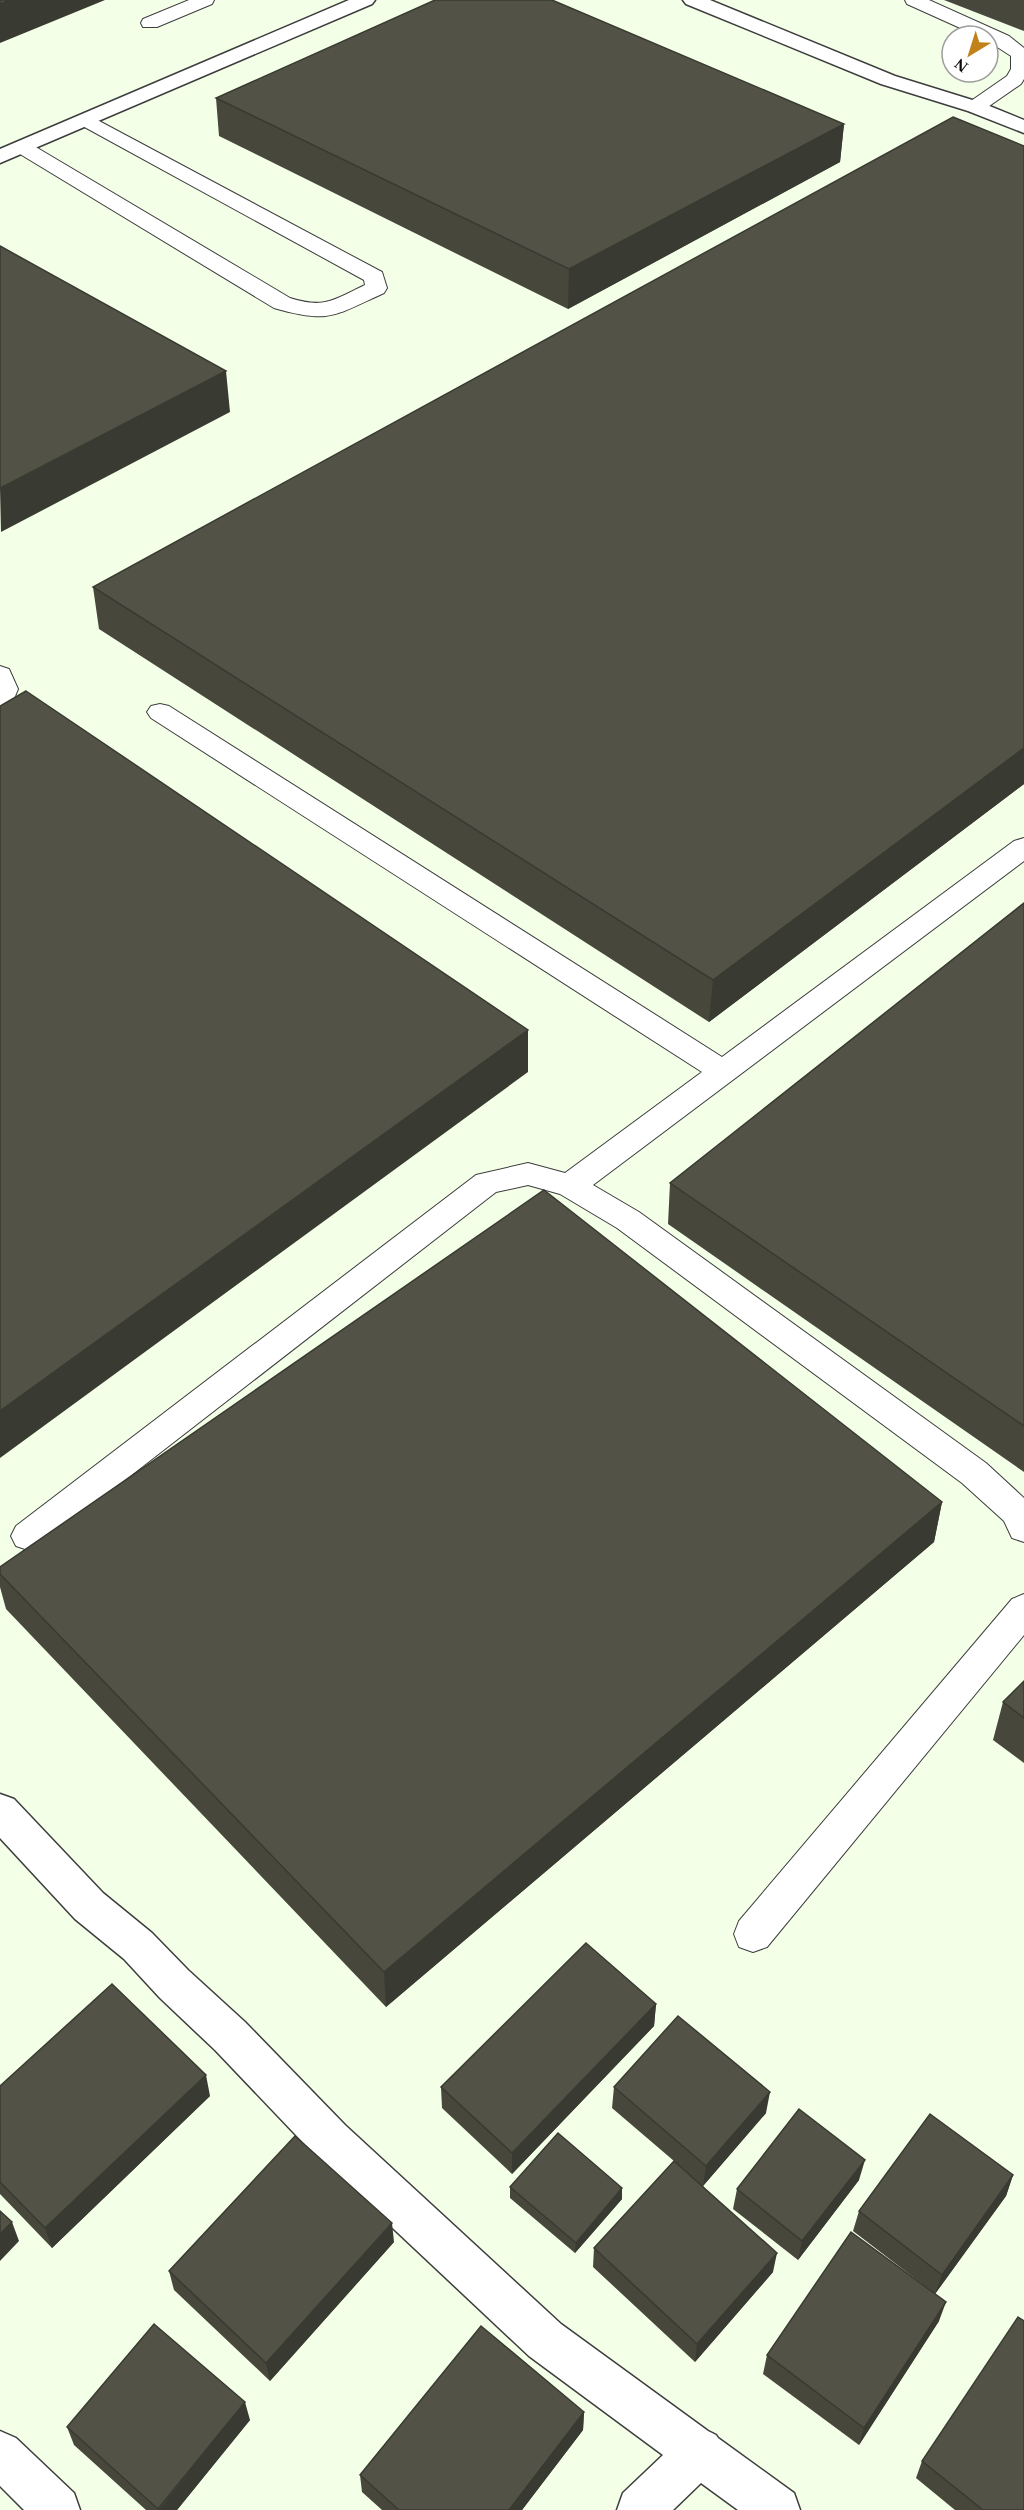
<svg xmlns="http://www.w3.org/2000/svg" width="1024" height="2510" font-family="Georgia,serif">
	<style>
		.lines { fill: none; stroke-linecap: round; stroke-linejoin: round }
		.service-casing { stroke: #3d3d3d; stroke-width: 2 }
		.minor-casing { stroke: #3d3d3d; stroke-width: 3 }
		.service { fill: #fff; fill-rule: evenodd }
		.minor { fill: #fff; fill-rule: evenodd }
		.wall { fill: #47473c }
		.shaded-wall { fill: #393a31 }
		.building { fill: #525346; stroke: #393a31; stroke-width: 1.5 }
	</style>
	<rect width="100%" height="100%" fill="#f4ffe7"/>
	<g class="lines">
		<g class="service-casing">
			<path id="service" d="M189,0H214L212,4L157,27H143L141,23L143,19Z
				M905,0H929L1009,36L1024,48V79L1021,84L982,111H968L965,107L968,103L1007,76L1011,69V56L988,41V36H978L907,4Z
				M86,114L382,272L387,288L384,293C333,316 330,324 274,308L15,151L12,147L15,143H29L290,298C325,309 333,300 365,285L364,280L79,124L76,120L79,116Z
				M0,666L9,669L18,689L9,711L0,713Z
				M160,704L169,706L722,1057L1014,841L1024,838V861L593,1185L639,1212L986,1463L1024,1498V1542L1012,1538L1004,1521L962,1483L617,1228L560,1194L528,1185L496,1192L40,1546L28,1550L16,1546L11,1536L16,1526L476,1175L528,1163L565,1173L702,1072L151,718L147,712L151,706Z
				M1024,1594V1635L767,1947L753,1952L739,1947L734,1934L739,1921L1012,1599Z"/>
		</g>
		<g class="minor-casing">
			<path id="minor" d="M349,0H375L372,4L0,163V149Z
				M683,0H710L895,76L982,103L1024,120V133L968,111L881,84L686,4Z
				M0,1794L14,1799L103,1893L152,1933L188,1970L245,2022L345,2125L561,2324L708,2431L716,2435L718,2438L794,2493L800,2510H738L701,2483L673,2510H617L623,2493L663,2455L529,2356L315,2155L215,2050L160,1998L124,1959L75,1919L0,1838Z
				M0,2431L16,2438L74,2493L80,2510H24L0,2486Z"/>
		</g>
		<use href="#service" class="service"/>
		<use href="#minor" class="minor"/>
	</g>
	<path class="wall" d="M944,0H1024V31Z
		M216,98L844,124L840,162L568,309L219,136Z
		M1024,146V784L709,1022L99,629L93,587Z
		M1024,903V1472L668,1224L670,1183Z
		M942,1502L934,1542L386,2007L6,1609L0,1587V1567Z
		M1024,1681V1763L993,1740L1003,1702Z
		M656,2004L654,2026L512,2174L442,2108L441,2087Z
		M0,2086L210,2096L52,2248L0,2194Z
		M614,2087L766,2113L703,2186L773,2272L695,2362L593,2267L594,2248L674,2161L612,2108Z
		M1013,2175L1006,2196L935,2294L939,2321L859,2445L763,2374L767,2355L930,2290L853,2231L859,2211Z
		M859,2180L798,2260L733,2209L737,2189Z
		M510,2187L622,2199L575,2253L510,2198Z
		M394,2242L270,2381L174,2290L169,2271Z
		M584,2412L583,2430L522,2510H382L362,2492L360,2475Z
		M250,2420L177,2510H146L74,2445L67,2427Z
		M922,2461L1024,2510H955L916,2478Z"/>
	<path class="shaded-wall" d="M9,0H105L0,43V4Z
		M844,124L840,162L568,309L569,269Z
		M226,371L230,412L1,532L0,488Z
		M1024,748V784L709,1022L713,980Z
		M528,1030V1072L0,1458V1411Z
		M942,1502L934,1542L386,2007L384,1972Z
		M656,2004L654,2026L512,2174V2153Z
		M206,2075L210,2096L52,2248L45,2228Z
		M770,2092L766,2113L703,2186L706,2166Z
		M865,2160L859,2180L798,2260L802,2241Z
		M1013,2175L1006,2196L935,2294L942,2275Z
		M622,2188V2199L575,2253L576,2243Z
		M12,2222L19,2241L0,2261V2234Z
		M392,2223L394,2242L270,2381L266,2363Z
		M777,2253L773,2272L695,2362L697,2344Z
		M946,2302L939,2321L859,2445L864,2428Z
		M245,2402L250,2420L177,2510H159Z
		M584,2412L583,2430L522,2510H509Z"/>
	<path class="building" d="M0,0H9L0,4Z
		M435,0H552L844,124L569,269L216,98Z
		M953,117L1024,146V748L713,980L93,587Z
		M0,246L226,371L0,488Z
		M26,691L528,1030L0,1411V706Z
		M1024,903V1426L670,1183Z
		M544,1190L942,1502L384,1972L0,1574V1567Z
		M1024,1681V1718L1003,1702Z
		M586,1943L656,2004L512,2153L441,2087Z
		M112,1984L206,2075L45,2228L0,2182V2086Z
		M678,2016L770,2092L706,2166L614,2087Z
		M799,2109L865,2160L802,2241L737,2189Z
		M930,2114L1013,2175L942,2275L859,2211Z
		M558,2133L622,2188L576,2243L510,2187Z
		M295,2136L392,2223L266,2363L169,2271Z
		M674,2161L777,2253L697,2344L594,2248Z
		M0,2211L12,2222L0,2234Z
		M851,2232L946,2302L864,2428L767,2355Z
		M1018,2317L1024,2321V2510H983L922,2461Z
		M154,2324L245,2402L158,2509L67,2427Z
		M481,2326L584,2412L509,2510H399L360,2475Z"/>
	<g transform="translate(970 54) rotate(218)"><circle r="28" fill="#ffffff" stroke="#9d9d9d" stroke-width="1.5"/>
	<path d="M0-4.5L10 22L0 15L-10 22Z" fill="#c28119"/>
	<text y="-9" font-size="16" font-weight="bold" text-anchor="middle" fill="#0a0a0a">N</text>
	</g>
</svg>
